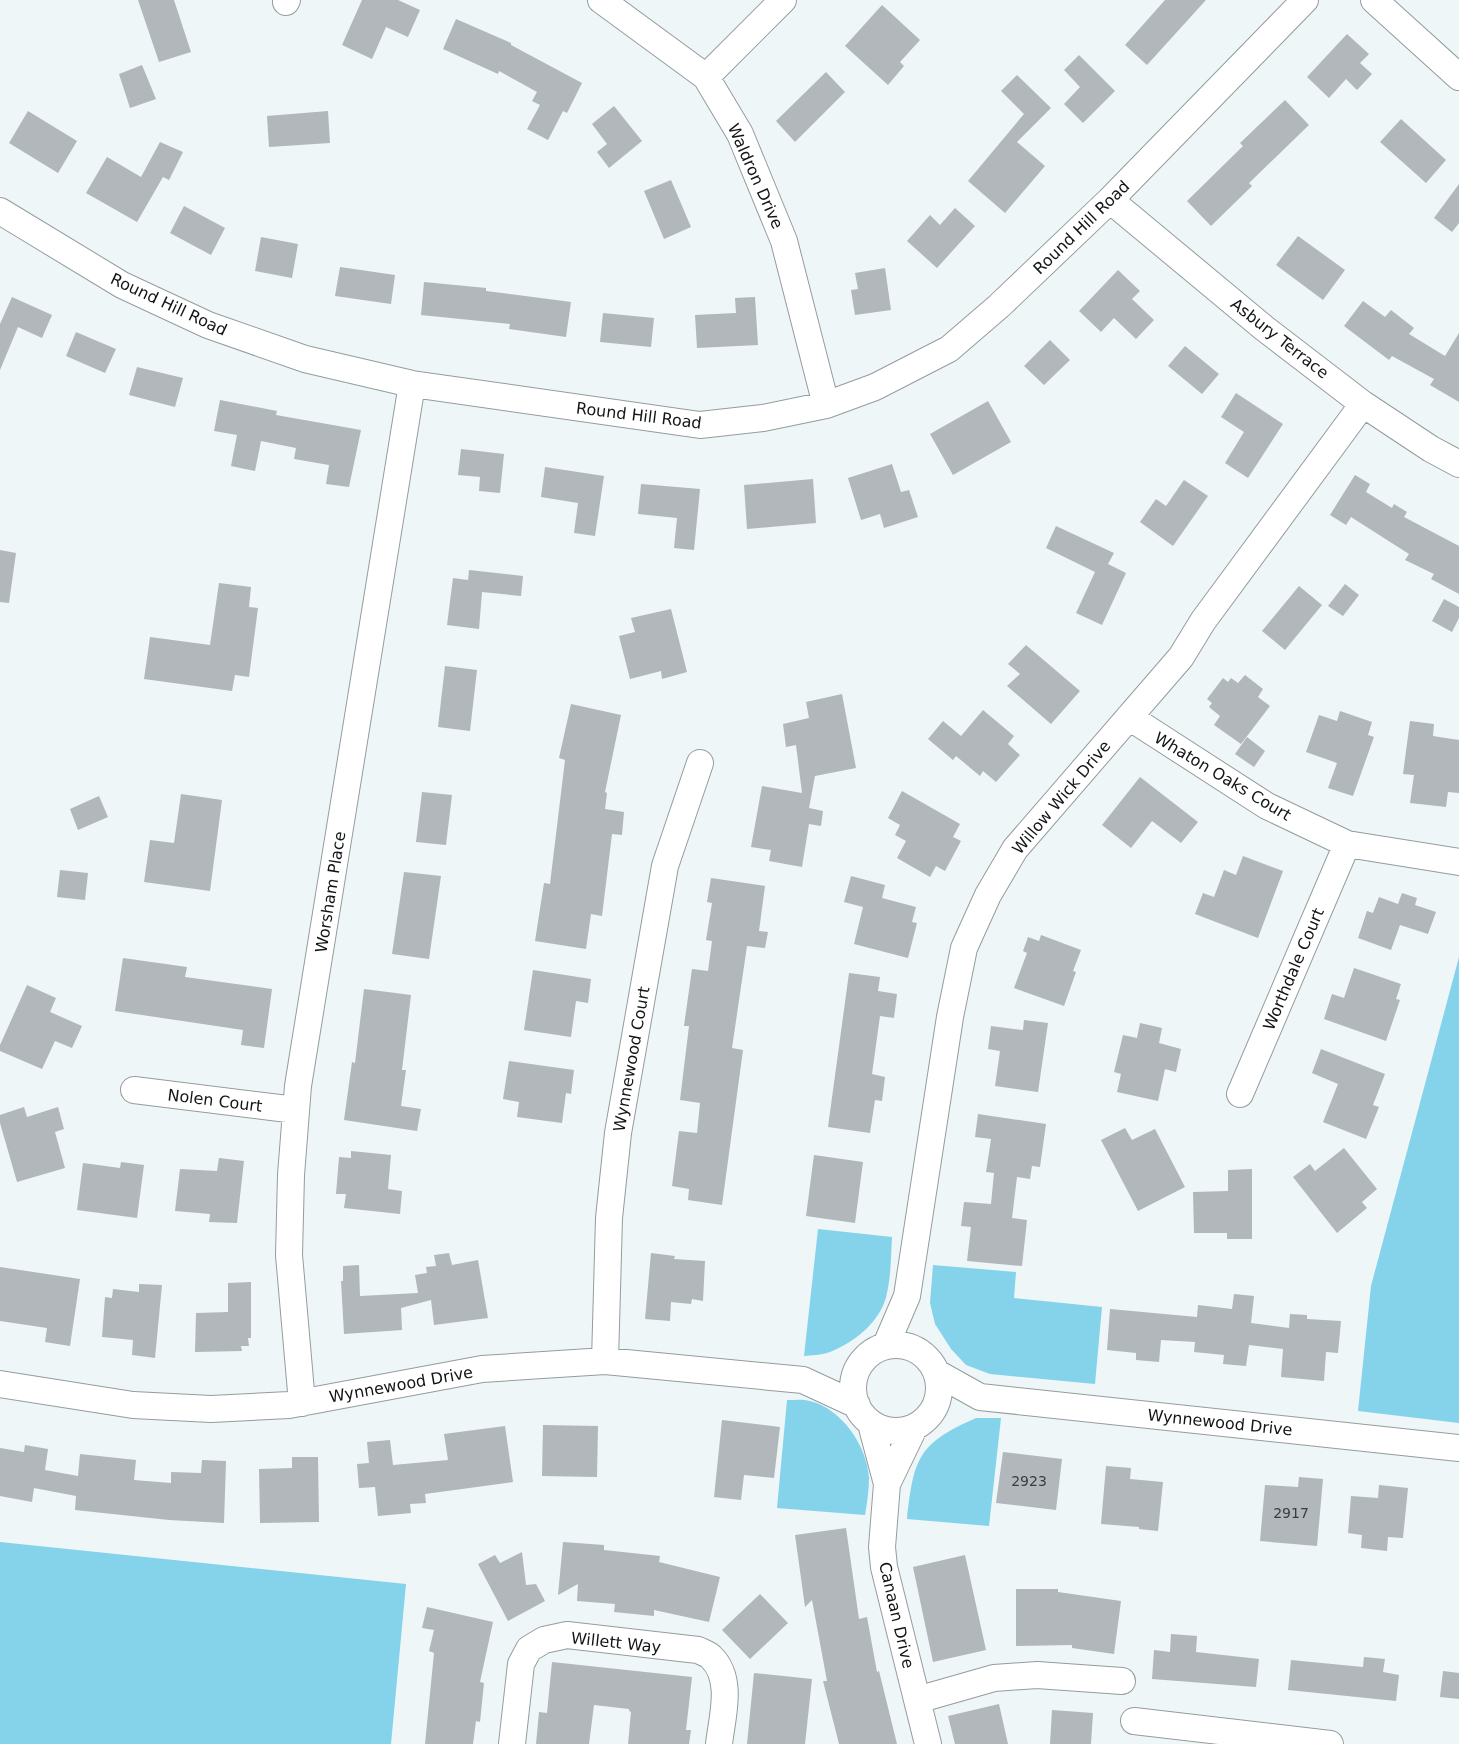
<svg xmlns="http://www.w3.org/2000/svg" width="1459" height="1744" font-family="'DejaVu Sans',sans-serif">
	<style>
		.forest { fill: #84d3eb }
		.building { fill: #b1b7bb }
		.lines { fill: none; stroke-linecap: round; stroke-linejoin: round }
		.minor-casing { stroke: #949c9e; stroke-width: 28 }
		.minor { stroke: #fff; stroke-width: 26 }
		.labels { text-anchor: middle; stroke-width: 4.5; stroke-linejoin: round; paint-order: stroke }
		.number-label { font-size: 14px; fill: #3a3d3e }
		.street-label { font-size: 16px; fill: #121415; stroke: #fff }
	</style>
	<rect width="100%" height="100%" fill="#eef6f8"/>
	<path class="forest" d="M1459,957V1423L1358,1411L1371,1286Z
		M818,1229L892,1237C891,1256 891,1275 887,1293C882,1321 853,1344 827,1353C820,1355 812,1355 804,1356Z
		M933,1265L1016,1272L1014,1298L1102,1307L1095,1384L990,1374L966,1365L951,1349L935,1324L930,1303Z
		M787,1400C795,1400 803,1399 810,1401C842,1409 867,1446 869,1478C869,1490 867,1503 865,1515L777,1508Z
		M976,1418H1001L989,1526L907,1519C914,1459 917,1444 976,1418Z
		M0,1542L406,1584L391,1744H0Z"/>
	<path class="building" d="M138,0H174L191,52L159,62Z
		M362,0H398L420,10L408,37L386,27L372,59L342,45Z
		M1165,0H1206L1147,65L1125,45Z
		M882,5L920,40L900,62L904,66L888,85L845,46Z
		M456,19L511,43V45L582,83L567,113L563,111L548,140L527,129L540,105L532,101L537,92L499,71L498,74L443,49Z
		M1347,34L1369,54L1360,63L1372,74L1357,90L1346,79L1329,98L1307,77Z
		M1079,55L1115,91L1083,123L1064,104L1080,87L1064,70Z
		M142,65L156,99L130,108L119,74Z
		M826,72L845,92L795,142L776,121Z
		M1017,75L1051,108L1017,142L1045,166L1005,213L968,181L1024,114L1001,91Z
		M1285,100L1309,125L1249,183L1252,186L1211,226L1187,201L1243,146L1240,143Z
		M614,106L642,141L609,168L597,152L607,144L592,124Z
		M28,111L77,141L58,173L9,143Z
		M328,111L330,143L269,147L267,116Z
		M1401,119L1446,160L1426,183L1380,142Z
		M160,142L183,152L169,180L163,177L137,222L86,193L107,157L141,177Z
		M671,180L691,227L664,239L644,191Z
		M1459,184V223L1452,232L1434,218Z
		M184,206L225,228L211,255L170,233Z
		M955,208L975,226L937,268L907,241L930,215L940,225Z
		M1298,236L1345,270L1323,300L1276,265Z
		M261,237L298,244L292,278L255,271Z
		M340,267L395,275L391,304L335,296Z
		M885,268L891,310L855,315L851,290L858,289L855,273Z
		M1118,270L1140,291L1132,299L1154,320L1136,339L1114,318L1101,332L1079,311Z
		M424,282L486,288V291L571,302L566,337L509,329L510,324L421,315Z
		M12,297L52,315L42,338L18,327L0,370V324Z
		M755,297L758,345L697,348L695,315L736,313L735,298Z
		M1363,301L1385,317L1391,310L1414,328L1409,334L1445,356L1459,333V402L1430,385L1434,379L1392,356L1389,360L1344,326Z
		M603,313L654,318L651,347L600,342Z
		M76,332L116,349L105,373L66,356Z
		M1050,340L1070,360L1044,385L1024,366Z
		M1185,346L1219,374L1202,394L1168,366Z
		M137,367L183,378L175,407L129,395Z
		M1236,393L1283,424L1248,478L1225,463L1244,432L1221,417Z
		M220,400L277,411L276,415L361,430L349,487L326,484L329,465L294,459L296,448L261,441L255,471L231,466L237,435L214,431Z
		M988,401L1011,442L953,475L930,434Z
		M461,449L504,454L500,493L479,491L480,477L458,475Z
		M892,464L901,492L909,490L918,517L884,528L880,514L861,520L848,478Z
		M545,467L604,476L595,536L574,533L578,503L541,497Z
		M1355,475L1370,484L1366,492L1392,508L1394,504L1407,512L1404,517L1459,546V594L1431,579L1434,574L1405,560L1409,554L1351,517L1346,525L1330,515Z
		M813,479L816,523L747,529L744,485Z
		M1184,480L1208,496L1173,546L1140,522L1156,499L1166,506Z
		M641,484L700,489L694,550L674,548L677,518L638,514Z
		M1056,526L1114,553L1108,564L1126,573L1102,625L1076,613L1095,572L1046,548Z
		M0,550L16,553L9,603L0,602Z
		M469,570L523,576L521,596L482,592L479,629L447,625L453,578L468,580Z
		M219,583L251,587L249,607L258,608L249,677L235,675L232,691L144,679L150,637L210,645Z
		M1345,584L1359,595L1343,616L1328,606Z
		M1299,586L1322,605L1285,650L1262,631Z
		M1444,599L1459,607V618L1452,632L1432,621Z
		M671,609L687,672L662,679L661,671L630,679L619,636L635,632L631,618Z
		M1026,645L1080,691L1051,724L1007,686L1020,674L1008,664Z
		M445,666L477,670L470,731L438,727Z
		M1245,675L1263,689L1258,697L1270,706L1241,744L1214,725L1220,716L1209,707L1212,703L1207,699L1223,678L1228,682L1231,678L1238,683Z
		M842,694L856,768L815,776L809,808L823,811L821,826L809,824L802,867L769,861L771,850L751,847L762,786L802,793L796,745L786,747L783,724L809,718L806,702Z
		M571,704L621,715L605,792L607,793L605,809L624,812L622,835L612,834L602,916L591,914L586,949L535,941L544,883L550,884L565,760L559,758Z
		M983,710L1014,736L1008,744L1020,755L996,782L983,771L980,776L956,756L953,760L928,739L943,721L961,736Z
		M1340,711L1372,722L1368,735L1374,737L1353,796L1328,788L1337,763L1306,752L1319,715L1337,721Z
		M1410,721L1434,724L1433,736L1459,740V793L1448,792L1446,807L1410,803L1414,775L1403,774Z
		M1247,737L1265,751L1254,767L1235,754Z
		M1140,777L1198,822L1181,843L1152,821L1131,848L1102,825Z
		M902,791L960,824L953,837L961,841L945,871L936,866L930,877L897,858L906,841L895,835L900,825L888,818Z
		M422,792L452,795L446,845L416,842Z
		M181,794L222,800L210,891L144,882L150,840L174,843Z
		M99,796L108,817L78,830L70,809Z
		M1243,856L1283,871L1258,938L1195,914L1203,893L1214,897L1224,870L1236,875Z
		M60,870L88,873L85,900L57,897Z
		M404,872L441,876L429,959L392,954Z
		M851,876L885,885L882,898L916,907L912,922L917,923L908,958L854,944L863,907L844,902Z
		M711,878L765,886L759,931L768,932L765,948L747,946L732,1048L743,1050L722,1205L688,1200L689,1189L672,1186L679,1131L697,1133L700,1103L680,1100L689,1026H684L692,969L708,971L712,941L706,940L712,903L707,902Z
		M1402,893L1417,898L1415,905L1436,912L1428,934L1400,925L1391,950L1358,938L1367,911L1373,913L1379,897L1398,904Z
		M1041,935L1081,950L1073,971L1076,972L1064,1006L1014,988L1027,953L1023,951L1028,937L1039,941Z
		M123,958L187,967L185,977L272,989L264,1048L241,1045L243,1030L115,1011Z
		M1354,968L1401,984L1396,999L1400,1000L1386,1041L1324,1019L1332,994L1344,998Z
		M533,970L591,979L588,1003L576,1001L571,1037L524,1030Z
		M849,973L880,977L878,991L897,994L894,1018L880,1016L872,1074L885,1077L882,1101L875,1100L870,1133L828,1127Z
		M27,985L56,998L50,1012L82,1026L72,1048L55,1041L42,1069L0,1051V1045Z
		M364,989L411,995L402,1070H406L401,1106L421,1109L417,1131L344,1120L352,1062L355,1063Z
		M1024,1020L1048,1023L1038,1092L995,1086L1000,1051L988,1049L991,1026L1023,1030Z
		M1140,1023L1162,1028L1159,1043L1181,1049L1176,1072L1165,1069L1158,1101L1117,1092L1121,1074L1114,1072L1123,1035L1137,1038Z
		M1321,1049L1385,1074L1373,1105L1379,1107L1366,1139L1323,1122L1338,1084L1312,1073Z
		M509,1061L574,1070L571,1094L566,1093L562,1123L517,1117L519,1102L503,1099Z
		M24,1107L27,1117L58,1107L64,1129L55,1132L65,1168L17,1182L0,1123V1115Z
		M978,1114L1046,1124L1040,1167L1032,1166L1030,1179L1017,1177L1012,1218L1027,1220L1022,1266L967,1261L971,1227L961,1226L964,1202L991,1204L994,1173L986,1172L991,1139L975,1137Z
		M1125,1128L1132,1140L1155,1129L1185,1187L1138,1211L1101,1140Z
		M1344,1148L1377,1189L1362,1202L1367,1208L1337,1233L1293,1177L1310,1164L1315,1171Z
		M351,1151L391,1155L388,1189L402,1191L400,1214L344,1208L346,1194H336L339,1157L351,1158Z
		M814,1155L863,1162L855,1223L806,1216Z
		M219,1158L244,1161L237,1223L209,1222L210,1214L175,1211L180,1169L217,1171Z
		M121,1162L144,1165L137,1218L77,1210L83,1163L120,1168Z
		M1252,1169V1239H1227V1233H1194L1193,1192L1228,1191V1170Z
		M449,1253L452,1265L478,1260L488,1318L434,1325L431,1300L401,1308L402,1330L344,1334L341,1281H343V1266L359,1265L360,1296L418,1293L415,1275L427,1273L426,1267L436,1266L434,1255Z
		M651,1253L675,1256L674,1259L705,1261L703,1301L692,1299L691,1304L671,1302L670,1321L645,1319Z
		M0,1267L80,1279L70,1346L45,1342L47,1328L0,1321Z
		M251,1282V1338H248L249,1346H241L242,1351L195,1352L196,1313L228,1312V1283Z
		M139,1284L162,1285L155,1358L132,1355L133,1340L102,1337L105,1297L112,1298L113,1289L139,1292Z
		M1234,1294L1254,1296L1251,1323L1289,1328L1290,1314L1307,1315V1319L1341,1321L1338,1353L1326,1352L1324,1381L1281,1377L1283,1349L1249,1345L1246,1366L1223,1364L1224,1355L1194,1352L1195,1342L1161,1340L1159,1362L1136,1360V1353L1107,1350L1110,1309L1197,1317L1198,1305L1232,1309Z
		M722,1420L780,1427L774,1478L744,1475L741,1500L714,1497Z
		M543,1425L598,1426L597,1477L542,1476Z
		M505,1426L513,1482L425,1494L426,1503L410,1504L411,1513L378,1516L375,1487L359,1488L357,1464L369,1463L367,1442L390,1440L393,1465L448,1460L444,1434Z
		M25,1445L48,1449L45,1470L78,1476L80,1454L136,1460L134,1480L171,1483V1472L201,1473L202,1460L226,1461L224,1523L169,1520L75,1510L76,1496L34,1488L32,1502L0,1496V1448L24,1452Z
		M1003,1452L1062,1459L1056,1510L996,1503Z
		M292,1457H318L319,1522L260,1523L259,1469L292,1468Z
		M1106,1466L1131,1468L1130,1479L1163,1482L1158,1531L1139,1529V1527L1101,1524Z
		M1299,1477L1323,1479L1317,1546L1260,1541L1265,1485L1298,1487Z
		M1379,1485L1408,1488L1403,1538L1388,1537L1387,1551L1361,1548L1362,1535L1348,1533L1351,1496L1378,1498Z
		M846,1528L859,1619L867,1617L877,1672L879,1671L897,1744H839L823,1681H827L812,1600L805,1607L795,1535Z
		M563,1542L604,1545V1550L660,1556L659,1562L720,1577L709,1622L654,1610V1616L614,1612L615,1604L577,1601L578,1584L558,1595Z
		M522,1552L526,1585L536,1584L545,1601L508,1621L478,1564L495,1555L500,1563Z
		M965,1555L986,1650L933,1662L913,1567Z
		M1016,1589H1058V1592L1121,1601L1114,1654L1072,1648V1645L1016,1646Z
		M760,1594L788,1623L750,1659L722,1630Z
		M427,1607L493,1622L480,1682L484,1683L480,1722L476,1721L473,1744H425L434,1653L429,1651L434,1630L422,1628Z
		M1171,1634L1197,1636L1196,1652L1259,1659L1256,1687L1152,1679L1154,1650L1170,1652Z
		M1364,1657L1385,1659L1383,1672L1399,1675L1396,1701L1288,1690L1291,1660L1363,1667Z
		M552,1662L692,1677L686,1730H691L689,1744H628L631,1712L629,1711V1709L594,1705L589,1744H536L539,1712L547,1713Z
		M1443,1671L1459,1673V1699L1440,1697Z
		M754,1673L812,1679L805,1744H747Z
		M999,1704L1008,1744H955L948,1716Z
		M1052,1710L1093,1713L1091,1744H1050Z"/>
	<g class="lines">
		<g class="minor-casing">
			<path id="minor" d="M601,0L706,77L740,134L784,241L826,405
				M1374,0L1459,77
				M286,2L287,0
				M706,77L783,0
				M1110,200L1264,328L1363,404L1431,449L1459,464
				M0,211L122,285L208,325L305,359L412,384L700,425L763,418L826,405L875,387L949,349L999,306L1110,200L1305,0
				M1129,717L1267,806L1347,844L1459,862
				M134,1090L296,1110
				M1240,1094L1347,844
				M853 1388a43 43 0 1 1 86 0a43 43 0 1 1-86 0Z
				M886,1345L907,1296L950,1017L964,948L988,895L1015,849L1181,657L1203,621L1363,404
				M605,1361L609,1218L618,1133L665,866L700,763
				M937,1373L980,1397L1459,1448
				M0,1384L133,1405L211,1409L289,1405L482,1369L605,1361L803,1380L857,1405
				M302,1403L289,1255L291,1175L298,1086L412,384
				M871,1424L887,1484L882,1547L884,1567L928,1744
				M887,1484L914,1428
				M917,1700L994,1678L1037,1675L1122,1681
				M1134,1721L1330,1744
				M512,1744L521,1664L529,1649L544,1640L567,1635L698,1650C702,1652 708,1654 711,1657C734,1679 722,1717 719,1744"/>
		</g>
		<use href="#minor" class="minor"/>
	</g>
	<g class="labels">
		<g class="number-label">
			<text x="1029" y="1486">2923</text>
			<text x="1291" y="1518">2917</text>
		</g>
		<g class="street-label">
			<text transform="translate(756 176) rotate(66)" y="6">Waldron Drive</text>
			<text transform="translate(1081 227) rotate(-44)" y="6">Round Hill Road</text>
			<text transform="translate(169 304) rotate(25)" y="6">Round Hill Road</text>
			<text transform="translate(1280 338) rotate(38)" y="6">Asbury Terrace</text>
			<text transform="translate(639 415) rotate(7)" y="6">Round Hill Road</text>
			<text transform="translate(1223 776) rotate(31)" y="6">Whaton Oaks Court</text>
			<text transform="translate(1061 797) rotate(-50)" y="6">Willow Wick Drive</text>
			<text transform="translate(330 892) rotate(-81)" y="6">Worsham Place</text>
			<text transform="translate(1293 969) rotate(-67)" y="6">Worthdale Court</text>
			<text transform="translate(631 1059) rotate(-80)" y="6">Wynnewood Court</text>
			<text transform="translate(215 1100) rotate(7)" y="6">Nolen Court</text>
			<text transform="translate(401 1384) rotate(-10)" y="6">Wynnewood Drive</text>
			<text transform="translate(1220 1422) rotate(6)" y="6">Wynnewood Drive</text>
			<text transform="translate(897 1615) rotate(77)" y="6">Canaan Drive</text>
			<text transform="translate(616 1642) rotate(6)" y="6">Willett Way</text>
		</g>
	</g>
</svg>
